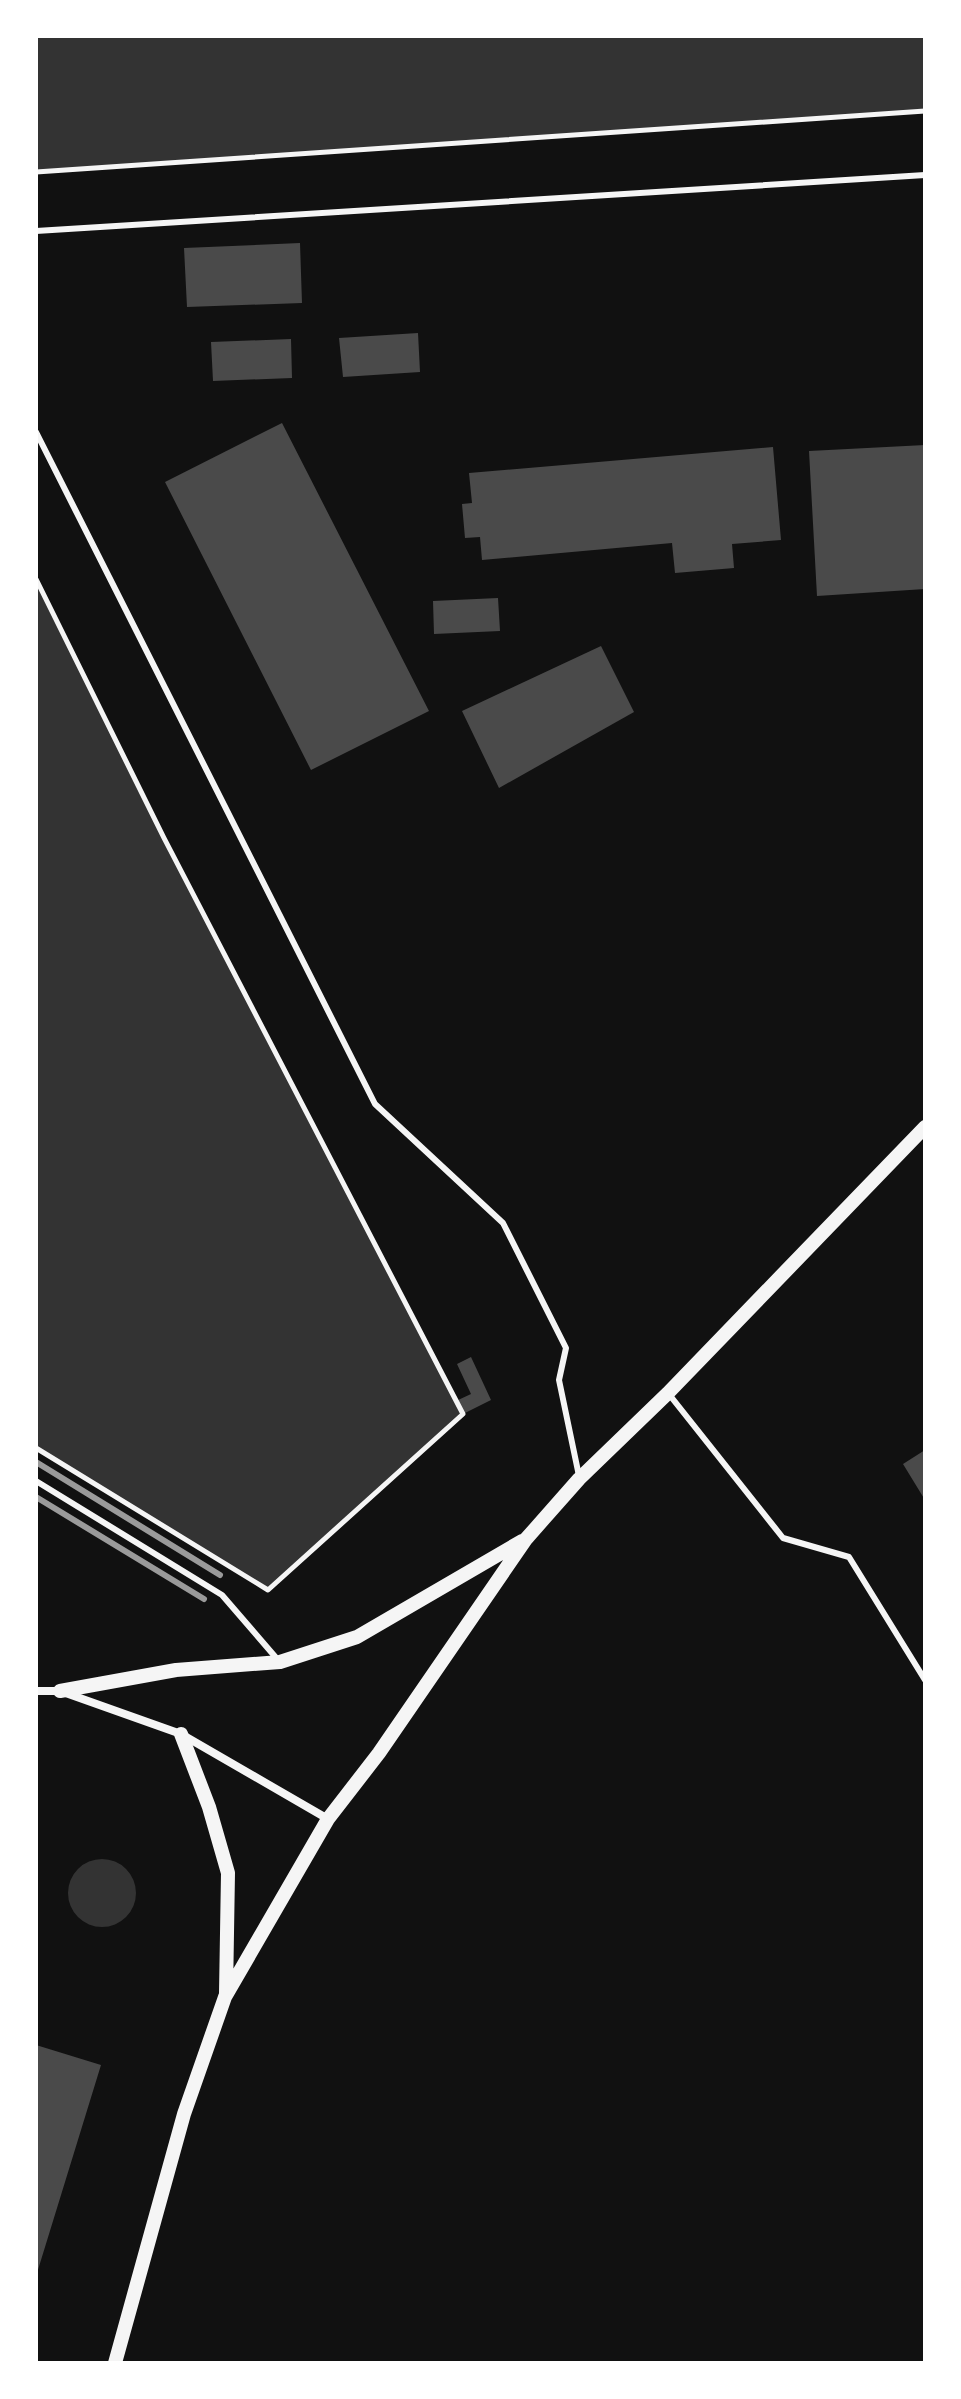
<svg xmlns="http://www.w3.org/2000/svg" width="961" height="2399" font-family="Ubuntu,sans-serif">
	<style>
		.water { fill: #333 }
		.building { fill: #4a4a4a }
		.lines { fill: none; stroke-linecap: round; stroke-linejoin: round }
		.path { stroke: #f5f5f5; stroke-width: 5 }
		.service { stroke: #f5f5f5; stroke-width: 6 }
		.minor { stroke: #f5f5f5; stroke-width: 8 }
		.tertiary { stroke: #f5f5f5; stroke-width: 14 }
		.rail { stroke: #9a9a9a; stroke-width: 6 }
	</style>
	<rect width="100%" height="100%" fill="#111"/>
	<path class="water" d="M36,36H925V111L36,172Z
		M36,579L164,838L463,1414L268,1590L36,1448Z
		M68 1893a34 34 0 1 1 68 0a34 34 0 1 1-68 0Z"/>
	<path class="building" d="M300,243L302,303L187,307L184,248Z
		M418,333L420,372L343,377L339,338Z
		M291,339L292,378L213,381L211,342Z
		M282,423L429,711L311,770L165,482Z
		M925,445V589L817,596L809,451Z
		M773,447L781,540L732,544L734,568L675,573L672,543L482,560L480,537L465,538L462,504L472,503L469,473Z
		M498,598L500,631L434,634L433,601Z
		M601,646L634,712L499,788L462,711Z
		M471,1357L491,1400L463,1414L456,1401L471,1394L457,1364Z
		M925,1450V1500L903,1464Z
		M36,2045L101,2065L37,2273H36Z"/>
	<g class="lines">
		<path class="path" d="M36,172L925,111
			M36,579L164,838L463,1414L268,1590L36,1448"/>
		<path class="service" d="M36,231L925,175
			M36,432L375,1104L503,1223L566,1348L559,1380L579,1476
			M668,1393L783,1538L849,1557L925,1680
			M36,1481L222,1595L278,1660"/>
		<path class="minor" d="M36,1691H60L181,1734L328,1819"/>
		<path class="tertiary" d="M60,1691L176,1670L280,1662L357,1637L522,1541
			M181,1734L209,1807L228,1873L226,1993
			M115,2363L184,2114L225,1997L328,1819L379,1753L526,1539L579,1479L668,1393L925,1127"/>
		<path class="rail" d="M36,1462L220,1575
			M36,1497L204,1599"/>
	</g>
	<rect width="961" height="2399" fill="none" stroke="#ffffff" stroke-width="76"/>
</svg>
